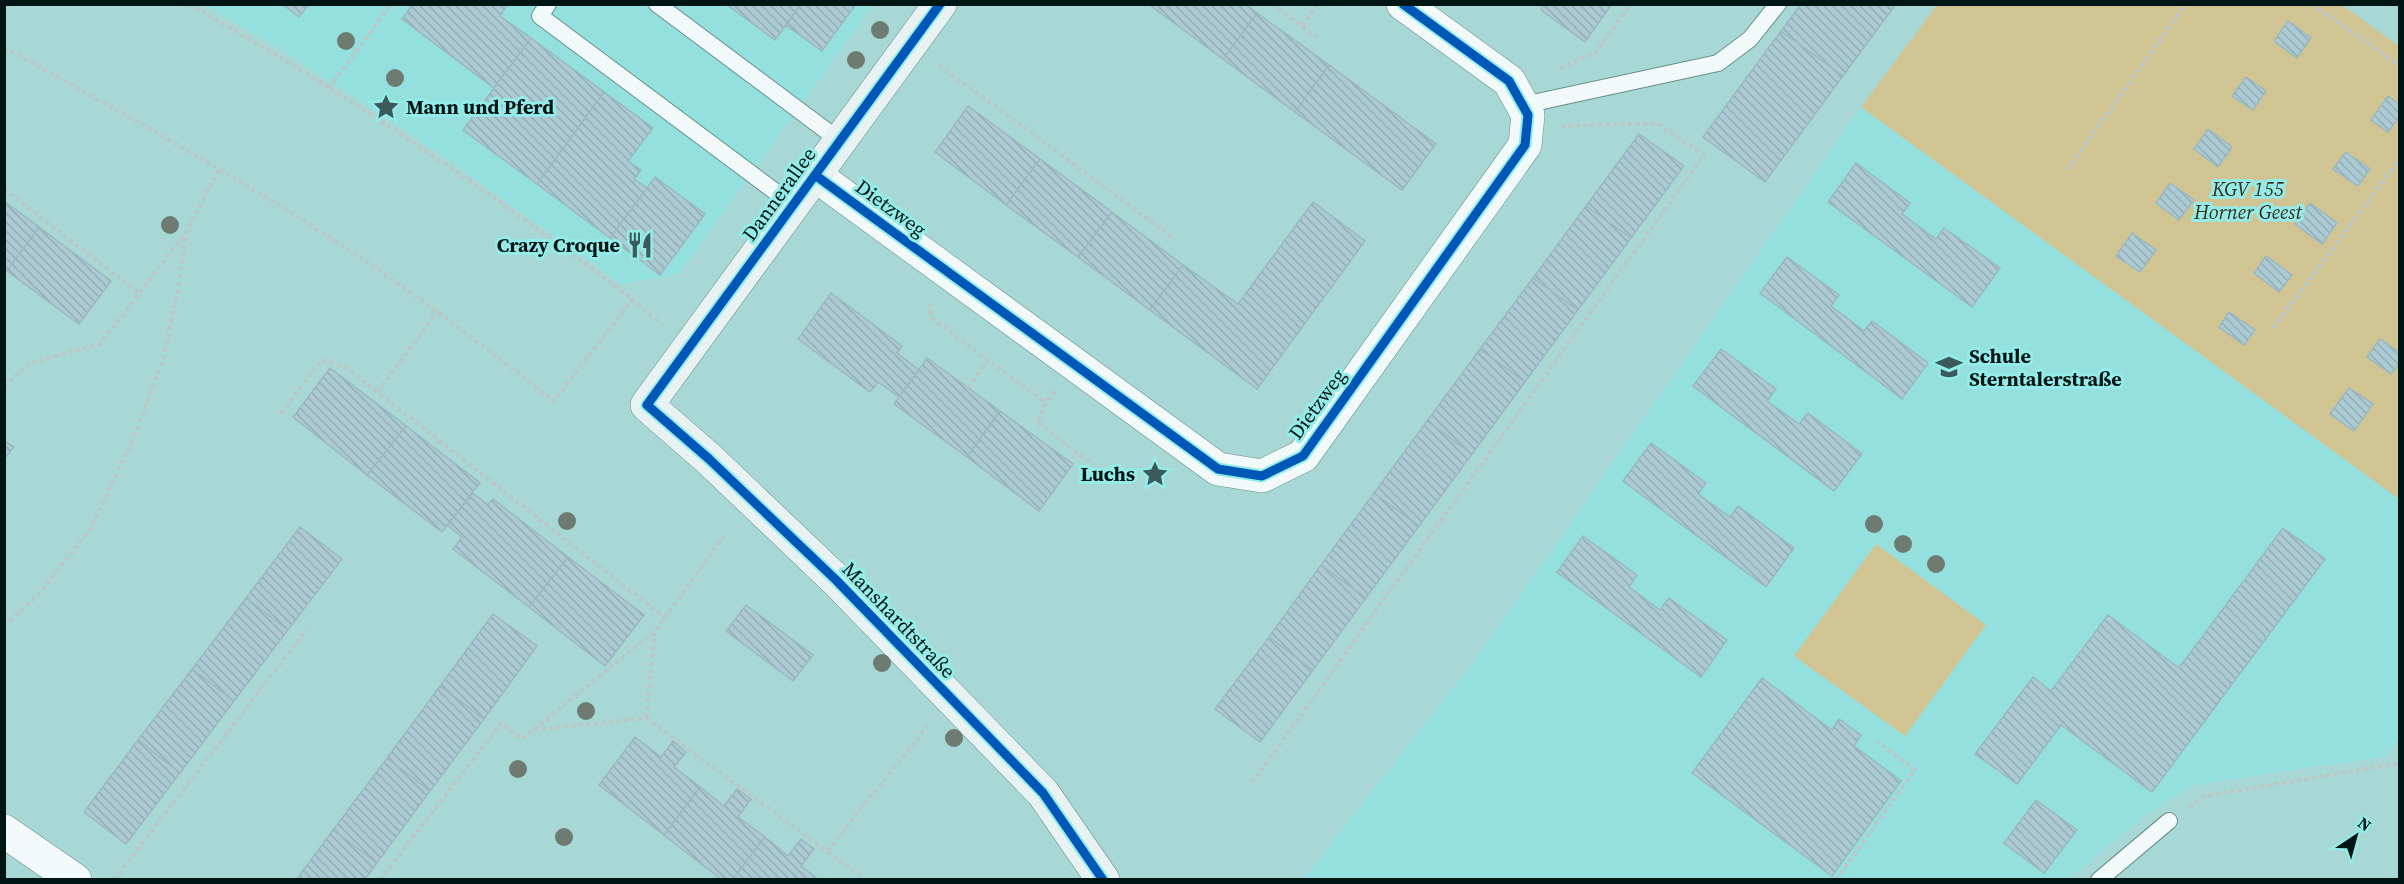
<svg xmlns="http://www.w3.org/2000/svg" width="2404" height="884" font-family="'Source Serif 4',serif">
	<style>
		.built { fill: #94e0de }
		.green { fill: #d1c493 }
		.building { fill: url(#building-back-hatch); stroke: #9ab8bf; stroke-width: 1.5 }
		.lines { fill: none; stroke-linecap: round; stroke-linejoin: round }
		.lane-casing { stroke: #67908e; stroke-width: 18 }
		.street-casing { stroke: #67908e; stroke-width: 34 }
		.secondary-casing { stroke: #67908e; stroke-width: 34 }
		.path { stroke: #b9c7c6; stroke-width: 4; stroke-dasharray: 4.5 3; stroke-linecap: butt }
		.lane { stroke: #f2f9f9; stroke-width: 16 }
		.street { stroke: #f2f9f9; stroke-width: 33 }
		.secondary { stroke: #e8f2f2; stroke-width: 33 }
		.cycleway-casing { stroke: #94ece9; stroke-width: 13 }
		.cycleway { stroke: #0057b8; stroke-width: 9 }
		.tree { fill: #6d7b70 }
		.labels { text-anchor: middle; stroke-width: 6; stroke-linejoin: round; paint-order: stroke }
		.poi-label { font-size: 20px; font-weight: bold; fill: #001615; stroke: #94ece9; text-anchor: start }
		.park-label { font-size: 20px; font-style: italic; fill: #3d2f1d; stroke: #94ece9 }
		.street-label { font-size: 20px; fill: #001615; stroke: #94ece9 }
	</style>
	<defs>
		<pattern id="building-back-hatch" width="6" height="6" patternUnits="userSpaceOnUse" patternTransform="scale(1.5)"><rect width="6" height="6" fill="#accad3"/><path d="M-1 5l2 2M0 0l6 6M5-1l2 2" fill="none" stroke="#92adb4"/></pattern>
	</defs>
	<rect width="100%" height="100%" fill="#a8d8d6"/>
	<path class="built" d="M205,5H873L679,274L621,284L437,152L276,46Z
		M1861,107L2399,499V737L2386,756L2194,785L2144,816L2069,879L1303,880L1478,656Z"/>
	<path class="green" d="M1937,5H2342L2399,46V499L1861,107Z
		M1876,544L1986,625L1905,736L1794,656Z"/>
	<path class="building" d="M282,4H309L299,17Z
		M413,4H508L500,16L531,38L494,88L402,19Z
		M726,4H801L775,40Z
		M801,4H856L822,51L786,25Z
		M1152,4H1245L1257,13L1223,59L1151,6Z
		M1544,4H1612L1585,42L1541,10Z
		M1801,4H1896L1843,76L1781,31Z
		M1257,13L1329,65L1295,112L1223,59Z
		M2288,21L2311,38L2297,58L2274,41Z
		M1781,31L1843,76L1765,182L1703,137Z
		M531,38L604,92L537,184L463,130Z
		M1329,65L1436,144L1402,190L1295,112Z
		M2246,77L2266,91L2253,110L2232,96Z
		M604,92L653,128L628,161L641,170L634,179L647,188L610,238L537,184Z
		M2388,96L2400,105V116L2388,132L2371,120Z
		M968,106L1040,159L1006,205L935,152Z
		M2208,129L2232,147L2218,167L2194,149Z
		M1639,134L1684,166L1631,238L1586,206Z
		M2346,152L2370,169L2358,186L2333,169Z
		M1040,159L1112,212L1078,257L1006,205Z
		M1856,163L1910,203L1902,214L1936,239L1944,228L2000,268L1972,307L1828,202Z
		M655,177L705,214L660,275L610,238Z
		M2170,183L2194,200L2179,220L2156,203Z
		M4,201L39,227L7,271L4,269Z
		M1313,202L1365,241L1257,389L1150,310L1183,265L1238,304Z
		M2310,203L2337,223L2322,244L2295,224Z
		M1586,206L1631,238L1578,310L1533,278Z
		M1112,212L1183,265L1150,310L1078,257Z
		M39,227L111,281L79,324L7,271Z
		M2132,233L2156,250L2140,272L2116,256Z
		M2266,256L2292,275L2279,292L2254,273Z
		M1787,257L1839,295L1831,306L1864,331L1872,321L1928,363L1902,399L1760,293Z
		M1533,278L1578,310L1525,382L1480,349Z
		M831,293L902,346L897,353L919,370L899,397L878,382L870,392L798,339Z
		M2229,312L2255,330L2244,345L2219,327Z
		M2380,339L2400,353V363L2391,374L2367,357Z
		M1480,349L1525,382L1472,454L1427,421Z
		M1721,349L1776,389L1767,401L1799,424L1808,413L1862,454L1834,491L1693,386Z
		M927,358L1000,411L967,457L894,404Z
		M330,368L406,426L367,475L293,417Z
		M2349,388L2373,404L2354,431L2330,414Z
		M1000,411L1073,464L1039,511L967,457Z
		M1427,421L1472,454L1419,526L1374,493Z
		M406,426L480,483L442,532L367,475Z
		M4,441L14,447L4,459Z
		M1651,443L1706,483L1698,494L1730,517L1738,506L1794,548L1766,587L1623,481Z
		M473,493L488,505L493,499L568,557L529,607L453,549L462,537L447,525Z
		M1374,493L1419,526L1366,598L1321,565Z
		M300,527L342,559L288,630L246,598Z
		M2283,528L2325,559L2152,792L2061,725L2017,784L1975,754L2033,677L2051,691L2108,615L2179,668Z
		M1583,536L1637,575L1629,587L1660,610L1669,598L1727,640L1701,677L1557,572Z
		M568,557L644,615L605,666L529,607Z
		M1321,565L1366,598L1313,670L1269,637Z
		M246,598L288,630L234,701L192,669Z
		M746,605L813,655L793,681L726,631Z
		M493,614L537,646L484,719L440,686Z
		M1269,637L1313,670L1260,742L1215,709Z
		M192,669L234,701L180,773L138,740Z
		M1762,678L1832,730L1839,719L1861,735L1854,746L1901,781L1832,876L1692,773Z
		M440,686L484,719L430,791L387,758Z
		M635,737L661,757L673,741L686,752L674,767L700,787L664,835L599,785Z
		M138,740L180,773L126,844L84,812Z
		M387,758L430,791L377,863L333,830Z
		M700,787L724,806L737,789L751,799L738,817L765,837L732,880H722L664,835Z
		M2036,800L2077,830L2044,873L2004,843Z
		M333,830L377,863L364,880H296Z
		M765,837L788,856L801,839L814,849L801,866L819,880H732Z"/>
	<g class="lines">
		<g class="lane-casing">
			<path id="lane" d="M548,4L540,16L793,205
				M657,4L840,141
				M1524,105L1718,63L1750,39L1778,4
				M2099,880L2169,821"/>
		</g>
		<g class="street-casing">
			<path id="street" d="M815,175L1218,469L1262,476L1303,456L1525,145L1528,115L1509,81L1403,4
				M4,831L75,880"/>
		</g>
		<g class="secondary-casing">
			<path id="secondary" d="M940,4L647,405L709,459L836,580L1043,793L1103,880"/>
		</g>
		<path class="path" d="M189,4C309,72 425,147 536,228C579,259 622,289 662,325
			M1272,4L1316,37
			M2312,4L2400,66
			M1302,26L1318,4
			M4,47C111,107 219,166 323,233C403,284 478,342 554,401L633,299
			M939,65L1175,239
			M1560,68L1596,52L1631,4
			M329,88L391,4
			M2067,170L2186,4
			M4,189L139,293
			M930,303L931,318L1046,403
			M2273,328L2400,159
			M4,387L30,363L100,344L184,235
			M968,388L988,360
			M1055,391L1046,403L1037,422L1093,465
			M378,392L438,310
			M281,413L322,360L347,368L665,618
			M4,626L40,593L91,528L136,432L163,360L178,290L186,233L219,169
			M646,718L655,632
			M534,730L646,718L866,880
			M1252,783L1704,155L1656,123L1561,126
			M2189,807L2205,796L2400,763
			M827,851L928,726
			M114,880L307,629
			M380,880L501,723L522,739L655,631L724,536
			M1836,880L1915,770L1877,742"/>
		<use href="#lane" class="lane"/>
		<use href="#street" class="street"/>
		<use href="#secondary" class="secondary"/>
		<g class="cycleway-casing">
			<path id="cycleway" d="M940,4L647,405L709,459L836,580L1043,793L1103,880
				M815,175L1218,469L1262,476L1303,456L1525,145L1528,115L1509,81L1403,4"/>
		</g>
		<use href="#cycleway" class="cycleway"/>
	</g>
	<g class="tree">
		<circle cx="880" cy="30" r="9"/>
		<circle cx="346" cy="41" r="9"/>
		<circle cx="856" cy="60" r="9"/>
		<circle cx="395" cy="78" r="9"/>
		<circle cx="170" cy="225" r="9"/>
		<circle cx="567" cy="521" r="9"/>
		<circle cx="1874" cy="524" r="9"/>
		<circle cx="1903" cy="544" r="9"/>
		<circle cx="1936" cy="564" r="9"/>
		<circle cx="882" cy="663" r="9"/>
		<circle cx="586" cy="711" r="9"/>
		<circle cx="954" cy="738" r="9"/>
		<circle cx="518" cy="769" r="9"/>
		<circle cx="564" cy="837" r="9"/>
	</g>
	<defs>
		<g id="sight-bare" transform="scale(2.07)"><path d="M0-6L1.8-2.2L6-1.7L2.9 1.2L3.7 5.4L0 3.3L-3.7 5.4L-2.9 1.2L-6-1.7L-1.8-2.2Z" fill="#3b5a59" stroke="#94ece9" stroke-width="2.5" paint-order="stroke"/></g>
		<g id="restaurant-bare" transform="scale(2.07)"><path d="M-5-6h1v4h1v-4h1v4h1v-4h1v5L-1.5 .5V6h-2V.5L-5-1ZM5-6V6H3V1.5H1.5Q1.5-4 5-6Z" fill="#3b5a59" stroke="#94ece9" stroke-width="2.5" paint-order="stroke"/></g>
		<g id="school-bare" transform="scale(2.07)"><path d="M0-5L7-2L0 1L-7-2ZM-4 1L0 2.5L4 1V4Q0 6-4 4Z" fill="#3b5a59" stroke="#94ece9" stroke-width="2.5" paint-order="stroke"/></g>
	</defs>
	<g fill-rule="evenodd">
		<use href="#sight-bare" x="386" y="107"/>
		<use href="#restaurant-bare" x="640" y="245"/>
		<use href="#school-bare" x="1949" y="367"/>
		<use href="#sight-bare" x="1155" y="474"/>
	</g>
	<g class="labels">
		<g class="poi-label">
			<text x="406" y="114">Mann und Pferd</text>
			<text x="620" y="252" text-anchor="end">Crazy Croque</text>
			<text x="1969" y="363">Schule<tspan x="1969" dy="23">Sterntalerstraße</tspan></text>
			<text x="1135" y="481" text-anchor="end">Luchs</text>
		</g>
		<g class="park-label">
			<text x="2248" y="196">KGV 155<tspan x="2248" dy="23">Horner Geest</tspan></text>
		</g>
		<g class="street-label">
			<text transform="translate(779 194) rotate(-54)" y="7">Dannerallee</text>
			<text transform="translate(891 208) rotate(36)" y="7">Dietzweg</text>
			<text transform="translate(1317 404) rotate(-54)" y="7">Dietzweg</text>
			<text transform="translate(899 620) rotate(46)" y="7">Manshardtstraße</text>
		</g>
	</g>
	<rect width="2404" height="884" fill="none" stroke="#001615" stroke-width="12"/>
	<g transform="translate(2356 836) rotate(36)" stroke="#94ece9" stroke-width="4.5" paint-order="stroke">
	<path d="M0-4.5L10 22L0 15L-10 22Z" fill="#001615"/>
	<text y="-9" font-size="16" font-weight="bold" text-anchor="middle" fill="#001615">N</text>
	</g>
</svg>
